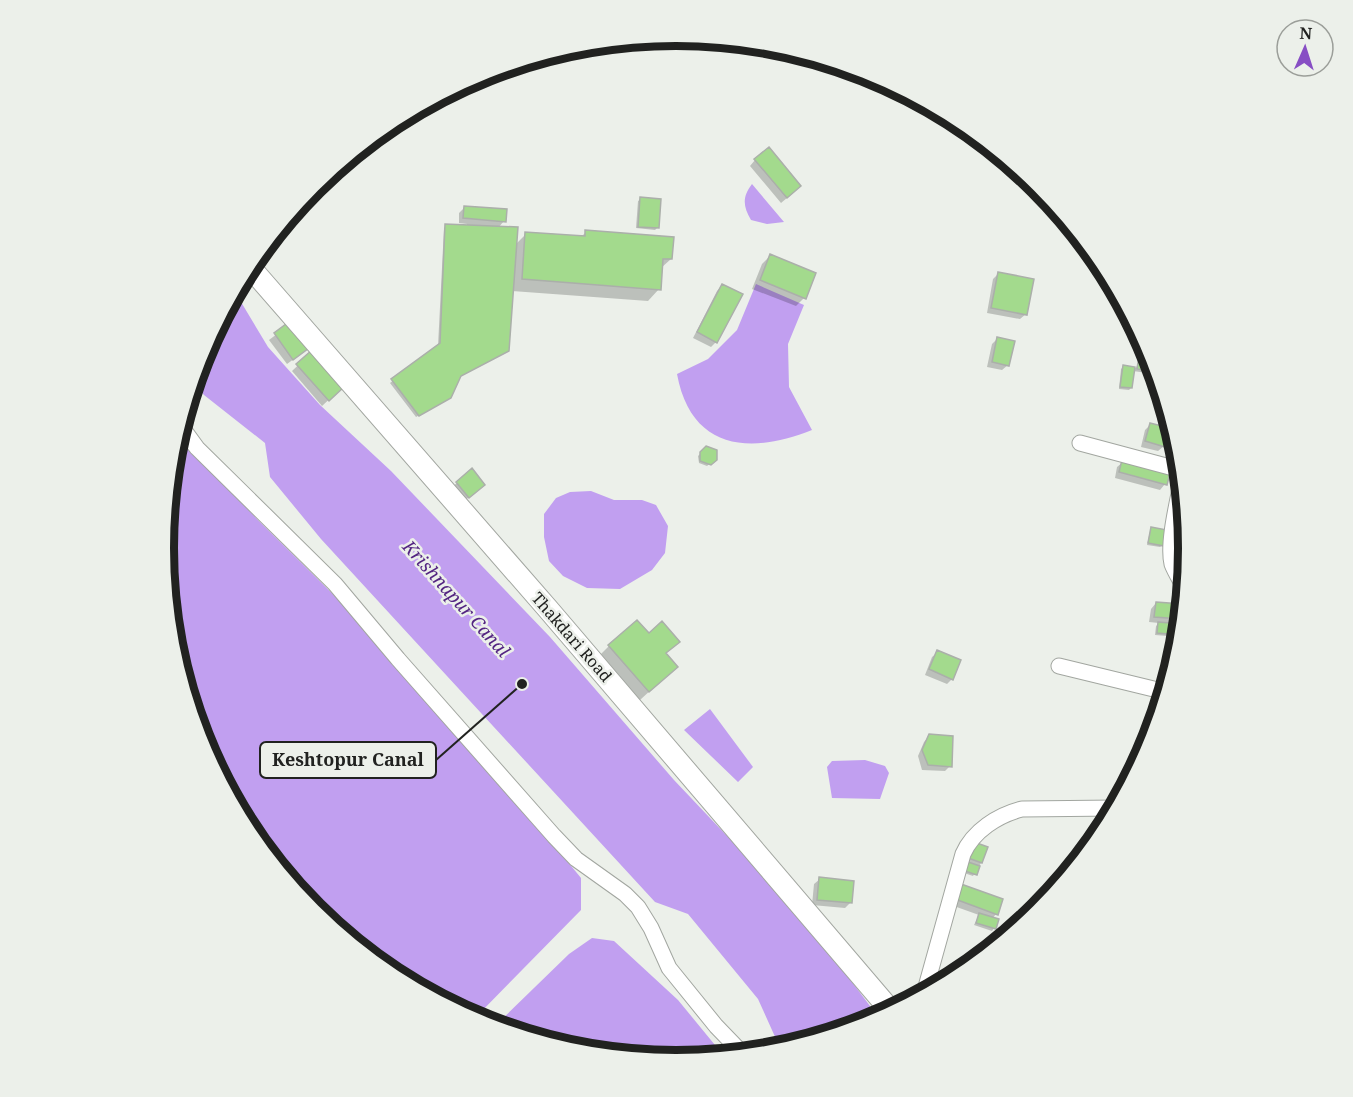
<svg xmlns="http://www.w3.org/2000/svg" width="1353" height="1097" font-family="'Noto Serif',serif">
	<style>
		.water { fill: #c19ff0 }
		.shadow { fill: #0003 }
		.building { fill: #a3da8d; stroke: #abafaa; stroke-width: 1.5 }
		.lines { fill: none; stroke-linecap: round; stroke-linejoin: round }
		.street-casing { stroke: #a2a6a0; stroke-width: 17 }
		.secondary-casing { stroke: #a2a6a0; stroke-width: 23 }
		.street { stroke: #fff; stroke-width: 15 }
		.secondary { stroke: #fff; stroke-width: 21 }
		.labels { text-anchor: middle; stroke-width: 5; stroke-linejoin: round; paint-order: stroke }
		.street-label { font-size: 16px; fill: #212220; stroke: #ecf0ea }
		.water-label { font-size: 18px; font-style: italic; fill: #542582; stroke: #ecf0ea }
		.rim { fill: none; stroke: #212220; stroke-width: 8 }
		.leader { fill: none; stroke: #212220; stroke-width: 2 }
		.callout-dot { fill: #212220; stroke: #ecf0ea; stroke-width: 2 }
		.callout { fill: #ecf0ea; stroke: #212220; stroke-width: 2 }
		.callout-label { font-size: 18px; text-anchor: middle; font-weight: bold; fill: #212220 }
	</style>
	<rect width="100%" height="100%" fill="#ecf0ea"/>
	<path class="water" d="M752,184L784,222L767,224L751,220C743,206 742,197 752,184Z
		M756,284L804,305L788,344L789,387L812,430C750,455 691,450 677,374L708,359L737,330Z
		M235,292L268,347L320,405L391,471L550,637L674,780L801,914L879,1018L781,1050L758,999L688,914L655,902L321,539L270,477L265,443L204,395L194,382L203,352Z
		M178,434L258,520L362,623L549,839L581,878V910L474,1019L391,974L314,911L250,833L203,744L174,648L164,548L174,448Z
		M591,491L614,500H642L656,505L668,526L665,553L652,570L620,589L587,588L563,576L549,561L544,537V514L556,498L570,492Z
		M710,709L753,767L738,782L684,730Z
		M865,760L885,766L889,773L880,799L832,798L827,767L832,761Z
		M592,938L614,941L678,1000L724,1056L676,1061L576,1051L495,1026L569,954Z"/>
	<path class="shadow" d="M755,160L794,192L781,203L750,166Z
		M641,199L658,227L655,230L636,228L638,201Z
		M465,207L504,221L498,228L515,245L526,234L580,238L586,232L671,259L661,268L659,289L648,301L512,291L459,377L447,400L416,417L390,383L438,346L444,228L446,226H467V224L459,223V213Z
		M770,256L804,298L796,306L752,289L762,264Z
		M999,273L1026,314L1020,319L987,313L993,279Z
		M722,285L716,342L711,347L693,338L717,291Z
		M290,324L302,353L287,364L269,340Z
		M997,339L1008,365L1002,370L987,367L992,344Z
		M312,352L337,392L322,406L292,371Z
		M1140,358L1152,360L1156,372L1154,374L1133,371L1131,388L1129,390L1119,389L1121,369L1123,367L1136,368Z
		M1151,424L1164,446L1158,451L1141,447L1145,430Z
		M706,448L715,459L707,466L699,463L698,456Z
		M1123,462L1165,484L1160,490L1115,478L1117,467Z
		M457,483L478,490L463,502L451,488Z
		M1186,520L1189,549L1187,566L1174,565L1175,549L1182,542L1173,541Z
		M1152,529L1163,545L1160,547L1147,545L1150,531Z
		M1156,603L1179,619L1173,625L1181,626L1180,637L1155,635L1156,626L1159,623L1149,622L1151,609Z
		M609,646L665,654L676,667L640,700L601,654Z
		M938,652L952,679L947,684L925,675L932,657Z
		M929,736L950,766L945,771L922,770L918,756L924,742Z
		M1140,756L1143,757L1133,776L1130,775L1134,761Z
		M972,846L981,863L973,876L961,872Z
		M820,879L851,902L845,908L812,905L814,884Z
		M956,891L996,914L992,919L994,928L992,931L974,925L979,915L951,905Z"/>
	<path class="building" d="M769,147L801,186L787,198L754,159Z
		M640,197L661,199L659,228L638,227Z
		M464,206L507,209L506,222L463,218Z
		M445,224L518,227L509,351L461,376L451,398L419,416L391,379L440,343Z
		M585,230L674,237L672,259H663L661,290L522,279L525,232L585,236Z
		M770,254L816,273L806,299L760,280Z
		M998,272L1034,279L1027,315L991,308Z
		M722,284L743,294L717,343L697,332Z
		M290,321L309,348L293,360L274,333Z
		M997,337L1015,341L1009,366L992,362Z
		M312,350L344,387L329,401L296,364Z
		M1139,356L1152,358L1156,372L1137,369Z
		M1123,365L1135,367L1132,388L1120,387Z
		M1150,423L1170,428L1165,447L1145,441Z
		M706,446L717,450V460L711,465L700,461V452Z
		M1122,460L1170,473L1167,485L1119,472Z
		M472,468L485,485L469,498L456,482Z
		M1179,518H1186L1188,537L1178,536Z
		M1151,527L1167,530L1164,546L1148,543Z
		M1180,542H1188V561L1179,560Z
		M1156,602L1182,604L1181,619L1154,617Z
		M637,620L649,633L662,621L680,642L666,653L678,667L649,692L608,645Z
		M1158,622L1182,624L1180,635L1157,633Z
		M937,650L961,660L953,680L929,669Z
		M1162,668L1173,670L1168,685L1160,684Z
		M929,734L953,736L952,767L928,765L922,750Z
		M1139,754L1144,756L1136,771L1134,770Z
		M974,842L988,847L982,863L968,858Z
		M965,861L980,866L977,875L962,870Z
		M819,877L854,881L852,903L817,900Z
		M961,884L1003,899L998,915L955,899Z
		M979,913L999,919L996,929L976,923Z"/>
	<g class="lines">
		<g class="street-casing">
			<path id="street" d="M181,426L197,448L335,584L398,659L554,836L576,859L625,894L638,907L651,928L669,968L716,1026L743,1054
				M1080,443L1181,470
				M1182,479C1178,500 1167,543 1172,564C1175,572 1181,581 1185,589
				M1059,666L1166,692
				M924,994L963,854C973,831 998,815 1022,809L1116,808"/>
		</g>
		<g class="secondary-casing">
			<path id="secondary" d="M249,266L548,609L892,1012"/>
		</g>
		<use href="#street" class="street"/>
		<use href="#secondary" class="secondary"/>
	</g>
	<g class="labels">
		<g class="street-label">
			<text transform="translate(572 637) rotate(49)" y="6">Thakdari Road</text>
		</g>
		<g class="water-label">
			<text transform="translate(456 599) rotate(48)" y="6">Krishnapur Canal</text>
		</g>
	</g>
	<path d="M0 0H1353V1097H0ZM174 548a502 502 0 1 1 1004 0a502 502 0 1 1-1004 0Z" fill="#ecf0ea" fill-rule="evenodd"/>
	<path class="rim" d="M174 548a502 502 0 1 1 1004 0a502 502 0 1 1-1004 0Z"/>
	<path class="leader" d="M522 684L436 760"/>
	<circle class="callout-dot" cx="522" cy="684" r="6"/>
	<rect class="callout" x="260" y="742" width="176" height="36" rx="6"/>
	<g class="callout-label">
		<text x="348" y="766">Keshtopur Canal</text>
	</g>
	<g transform="translate(1305 48) rotate(3)"><circle r="28" fill="#ecf0ea" stroke="#9b9e99" stroke-width="1.5"/>
	<path d="M0-4.5L10 22L0 15L-10 22Z" fill="#874ec4"/>
	<text y="-9" font-size="16" font-weight="bold" text-anchor="middle" fill="#212220">N</text>
	</g>
</svg>
